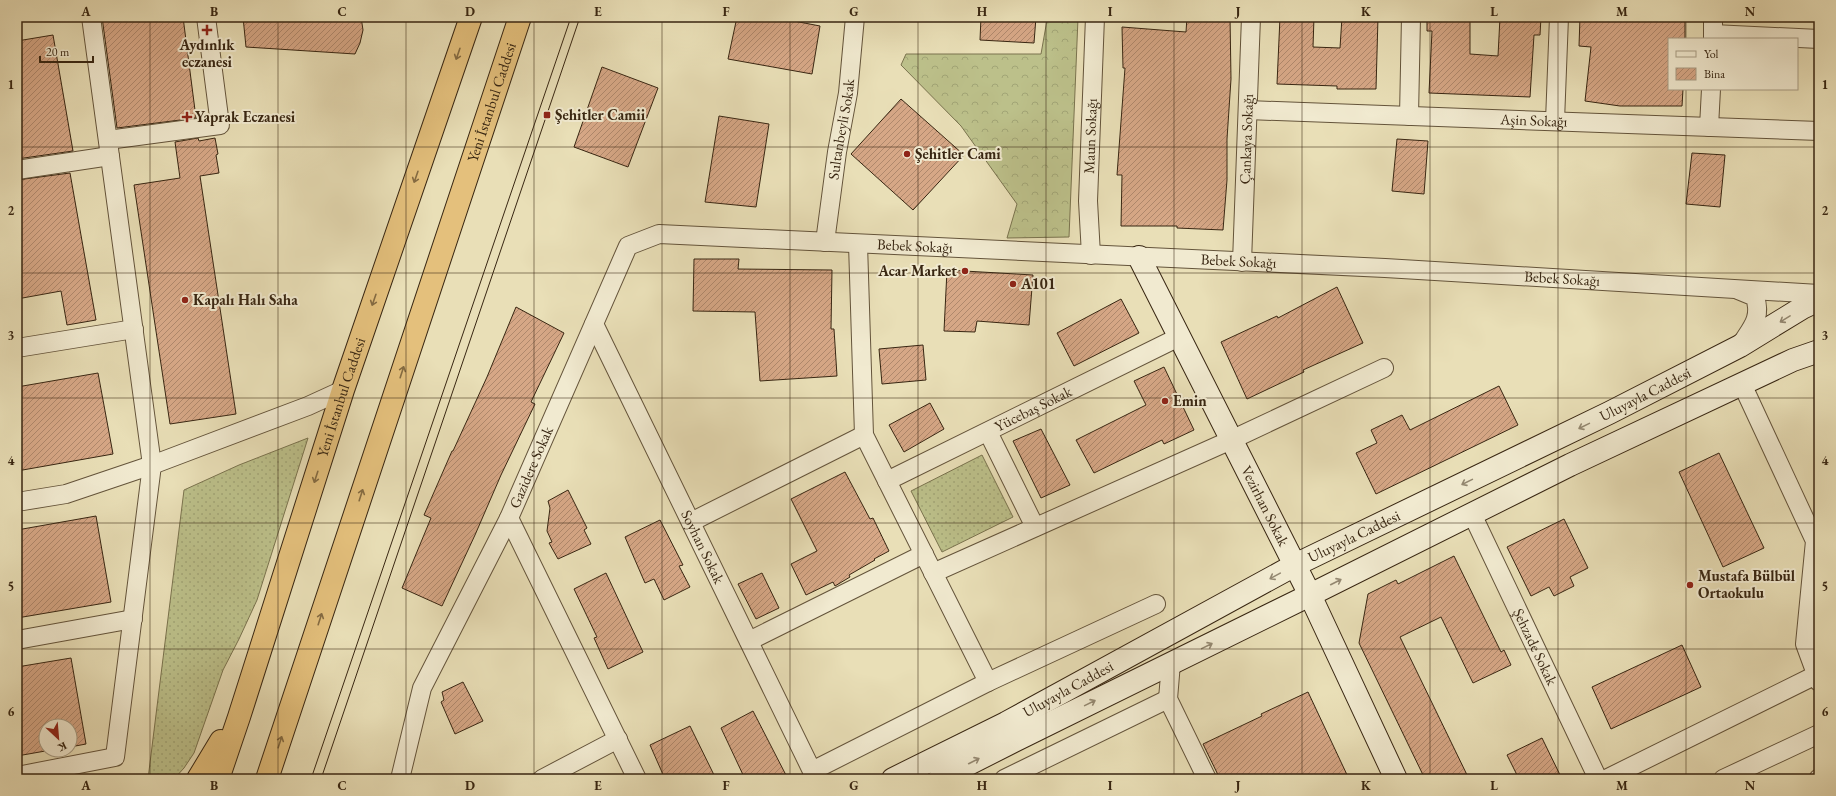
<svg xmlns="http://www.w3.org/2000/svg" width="1836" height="796" font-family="'EB Garamond',serif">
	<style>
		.grass { fill: url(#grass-dots); stroke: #7a734e }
		.forest { fill: url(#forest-crowns); stroke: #7a734e }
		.building { fill: url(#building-hatch); stroke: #382612 }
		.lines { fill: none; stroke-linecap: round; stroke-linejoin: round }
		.street-casing { stroke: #64543b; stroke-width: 20 }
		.secondary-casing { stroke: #382612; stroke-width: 24 }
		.highway-casing { stroke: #382612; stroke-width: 24 }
		.street { stroke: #f1ead0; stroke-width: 18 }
		.secondary { stroke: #f1ead0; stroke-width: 22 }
		.highway { stroke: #e4c07c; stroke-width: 22 }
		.tram { stroke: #382612; stroke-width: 1 }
		.oneway { stroke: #856b42 }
		.oneway2 { stroke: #948871 }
		.grid { fill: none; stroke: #382612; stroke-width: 1; stroke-opacity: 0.55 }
		.poi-dot { fill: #8f2418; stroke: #f1ead0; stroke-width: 1.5 }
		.labels { text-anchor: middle; stroke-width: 4; stroke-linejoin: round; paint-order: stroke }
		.poi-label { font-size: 15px; font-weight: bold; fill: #382612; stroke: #f1ead0; text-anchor: start }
		.street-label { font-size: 15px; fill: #382612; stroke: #f1ead0 }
		.neatline { fill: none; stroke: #382612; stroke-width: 1.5 }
		.grid-label { font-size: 13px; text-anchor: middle; font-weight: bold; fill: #382612 }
	</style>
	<defs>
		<pattern id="grass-dots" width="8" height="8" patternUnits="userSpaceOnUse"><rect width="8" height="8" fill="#bcc08a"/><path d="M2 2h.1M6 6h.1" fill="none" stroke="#a2a576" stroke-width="1.8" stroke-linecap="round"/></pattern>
		<pattern id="forest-crowns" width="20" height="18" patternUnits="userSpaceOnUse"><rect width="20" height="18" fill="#bcc08a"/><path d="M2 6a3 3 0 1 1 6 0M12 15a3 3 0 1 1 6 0" fill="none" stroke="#a2a576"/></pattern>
		<pattern id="building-hatch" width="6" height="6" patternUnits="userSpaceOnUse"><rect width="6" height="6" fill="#d6a786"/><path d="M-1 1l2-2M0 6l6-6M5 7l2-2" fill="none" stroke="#af886c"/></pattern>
	</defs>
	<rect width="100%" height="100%" fill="#e9dfb7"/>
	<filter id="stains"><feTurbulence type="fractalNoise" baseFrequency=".005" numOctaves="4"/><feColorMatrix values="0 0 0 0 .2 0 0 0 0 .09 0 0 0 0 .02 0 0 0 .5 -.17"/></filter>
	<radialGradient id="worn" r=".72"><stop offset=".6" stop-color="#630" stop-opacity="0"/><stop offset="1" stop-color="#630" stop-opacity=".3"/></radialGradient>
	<path class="grass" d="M308,438L257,600L239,639L223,670L194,753L184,768L174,779H148L184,490L239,465Z
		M982,455L1013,517L942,552L911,491Z"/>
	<path class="forest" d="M1078,18L1069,237L1007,238L1017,204L961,126L901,65L906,54H1041L1047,20Z"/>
	<path class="building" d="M102,17H183L196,118L117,128Z
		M243,17H361L363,30L360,43L355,54L246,47Z
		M737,17H773L820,26L812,74L728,59Z
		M981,17H1036L1034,43L980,40Z
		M1187,17H1230L1231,79L1227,139V180L1223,230L1177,228V226H1121L1122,175H1117L1125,68H1123L1122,27L1186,32Z
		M1280,17H1314L1313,47L1340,48L1342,17H1378L1376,89H1337V86L1277,84Z
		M1427,17H1470V54L1498,56L1500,17H1541L1540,35H1534L1530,97L1429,93L1432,31H1427Z
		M1580,17H1685V39H1669V89H1683L1682,106H1620L1585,101L1591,47L1579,46Z
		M53,35L73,151L17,159V41Z
		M602,67L658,88L628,167L574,147Z
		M901,99L964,155L913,210L851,154Z
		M719,116L769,124L756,207L705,202Z
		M198,138L199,141L215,138L218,154L216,155L219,173L200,176L236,414L170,424L134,185L180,178L175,142Z
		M1397,139L1428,141L1424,194L1392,191Z
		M1692,153L1725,155L1720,207L1686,204Z
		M70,173L96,320L67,325L61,291L17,299V180Z
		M694,259H739L738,269L832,270L831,329H834L837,376L760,381L755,312L693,311Z
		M947,270L1033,275L1029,325L977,321L975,332L944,331Z
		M1337,287L1363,343L1303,370L1304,372L1247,399L1221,342L1277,316L1278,318Z
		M1121,299L1139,333L1074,366L1057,333Z
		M516,307L564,333L531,402L535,404L501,475L475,535L442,606L402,588L431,518L424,515L452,451H453L487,377Z
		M923,345L926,380L882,384L879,349Z
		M1164,367L1194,430L1164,444L1162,440L1094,473L1076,440L1146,405L1134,381Z
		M98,373L113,454L17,471V387Z
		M1499,386L1518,425L1376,494L1356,453L1377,443L1371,430L1402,415L1410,430Z
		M930,403L944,429L904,452L889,425Z
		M1041,429L1070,485L1041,498L1013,441Z
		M1719,453L1764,548L1723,567L1679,472Z
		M845,472L870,519L873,518L889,551L874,559L875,560L849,575L850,577L835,586L833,582L806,595L791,564L817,551L791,499Z
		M568,490L587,528L584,530L591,544L558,559L549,543L552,542L547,531L550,508L548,501Z
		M96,516L111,602L17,618V530Z
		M1564,519L1588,568L1570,577L1574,586L1554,596L1549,587L1531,596L1507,547Z
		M660,520L683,565L679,566L690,587L664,600L654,579L645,583L625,537Z
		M1454,556L1501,652L1504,650L1511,665L1473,683L1441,617L1400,637L1469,779H1425L1359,643L1368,594L1396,580L1398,584Z
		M606,573L643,652L608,669L594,638L597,637L574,589Z
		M762,573L779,608L756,619L738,584Z
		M1682,645L1701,687L1611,729L1592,687Z
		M71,658L86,744L70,747V726H46V750H51L17,756V667Z
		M463,682L483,721L455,734L441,702L444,700L442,692Z
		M1308,692L1349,779H1220L1203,744L1262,716L1261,714Z
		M753,711L788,779H745L721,728Z
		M690,726L716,779H665L650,745Z
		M1542,738L1562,779H1519L1507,755Z"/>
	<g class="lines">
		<g class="street-casing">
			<g id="street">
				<path d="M1713,34L1819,39"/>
				<path d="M1713,39V17"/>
				<path id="s1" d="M1248,110L1819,131"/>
				<path d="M1409,116L1411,17"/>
				<path d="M1555,121L1559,17"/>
				<path d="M1709,127L1711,89"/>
				<path d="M108,140L220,125L206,17"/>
				<path d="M17,170L110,156"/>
				<path id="s2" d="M825,242L837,152L848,93L855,17"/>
				<path d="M858,244L864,435L988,682"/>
				<path id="s3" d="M1091,255L1088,201L1095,17"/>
				<path id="s4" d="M1242,262L1251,17"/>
				<path d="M1738,290L1755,297C1762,319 1751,328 1740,346"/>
				<path id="s5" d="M594,324L812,771"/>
				<path d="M17,348L134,329"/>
				<path d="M1742,384L1815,541L1805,644L1819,682"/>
				<path d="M988,432L1035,527"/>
				<path id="s6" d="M887,481L1179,337"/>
				<path d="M17,502L66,494L152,465L308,406L343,390"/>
				<path id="s7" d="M1472,514L1598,779"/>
				<path d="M691,522L864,435"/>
				<path d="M933,573L1231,440L1384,368"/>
				<path d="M17,640L133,619"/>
				<path d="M749,641L924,554"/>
				<path d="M1171,663L1168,699L1207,779"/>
				<path d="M17,776L115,757L152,465L91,17"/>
				<path d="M400,779L422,688L509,518"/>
				<path d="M542,779L618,739"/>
				<path id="s8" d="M637,779L509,518L628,246L659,234L1385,268L1819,294"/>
				<path d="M818,779L812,771L988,682L1156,604"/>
				<path d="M1004,779L1168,699"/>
				<path d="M1606,779L1816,675"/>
				<path d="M1723,779L1819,734"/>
				<path d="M1818,779L1819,778"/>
			</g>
		</g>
		<g class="secondary-casing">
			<g id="secondary">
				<path id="s9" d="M1139,257L1310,595L1396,779"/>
				<path id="s10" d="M893,779L1006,723L1295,565L1609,413L1740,346L1802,308L1819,300"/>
				<path d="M939,779L1016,740L1310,595L1570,465L1793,360L1819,351"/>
			</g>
		</g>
		<g class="highway-casing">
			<g id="highway">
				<path d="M198,779L221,741"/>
				<path id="s11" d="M218,779L239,717L343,390L471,17"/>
				<path id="s12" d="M267,779L520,17"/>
			</g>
		</g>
		<use href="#street" class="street"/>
		<use href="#secondary" class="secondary"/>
		<use href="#highway" class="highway"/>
		<path class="tram" d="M311,779L571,17
			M321,779L580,17"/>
	</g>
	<defs><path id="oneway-shaft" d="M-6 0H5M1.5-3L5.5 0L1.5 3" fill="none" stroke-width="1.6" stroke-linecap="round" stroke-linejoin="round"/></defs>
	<g class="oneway">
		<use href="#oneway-shaft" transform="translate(458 54) rotate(109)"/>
		<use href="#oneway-shaft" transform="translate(416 177) rotate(109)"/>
		<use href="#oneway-shaft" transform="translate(374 300) rotate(109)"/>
		<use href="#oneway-shaft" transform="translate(402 372) rotate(-72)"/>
		<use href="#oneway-shaft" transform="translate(316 477) rotate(108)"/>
		<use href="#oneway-shaft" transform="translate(361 495) rotate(-72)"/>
		<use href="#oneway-shaft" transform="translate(320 619) rotate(-72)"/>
		<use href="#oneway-shaft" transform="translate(280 742) rotate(-72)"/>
	</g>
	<g class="oneway2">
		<use href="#oneway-shaft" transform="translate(1785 319) rotate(148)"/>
		<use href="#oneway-shaft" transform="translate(1584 426) rotate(154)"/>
		<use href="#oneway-shaft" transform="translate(1467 482) rotate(154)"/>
		<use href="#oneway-shaft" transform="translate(1275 576) rotate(151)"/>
		<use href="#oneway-shaft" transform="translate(1336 582) rotate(-27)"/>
		<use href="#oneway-shaft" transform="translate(1207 646) rotate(-26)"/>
		<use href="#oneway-shaft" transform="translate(1090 703) rotate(-26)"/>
		<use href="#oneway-shaft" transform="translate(974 761) rotate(-27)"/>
	</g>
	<path class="grid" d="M150,17V779M278,17V779M406,17V779M534,17V779M662,17V779M790,17V779M918,17V779M1046,17V779M1174,17V779M1302,17V779M1430,17V779M1558,17V779M1686,17V39M1686,89V779M17,147H1819M17,273H1819M17,398H1819M17,523H1819M17,649H1819"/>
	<g class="poi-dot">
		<path d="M205 24h4v4h4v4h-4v4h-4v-4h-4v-4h4z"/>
		<rect x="543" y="111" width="8" height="8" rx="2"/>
		<path d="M185 111h4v4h4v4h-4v4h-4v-4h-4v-4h4z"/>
		<circle cx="907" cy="154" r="4"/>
		<circle cx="965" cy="271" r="4"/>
		<circle cx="1013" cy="284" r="4"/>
		<circle cx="185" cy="300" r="4"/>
		<circle cx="1165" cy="401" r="4"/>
		<circle cx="1690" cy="585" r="4"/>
	</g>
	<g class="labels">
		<g class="poi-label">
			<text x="207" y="50" text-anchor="middle">Aydınlık<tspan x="207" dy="17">eczanesi</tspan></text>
			<text x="555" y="120">Şehitler Camii</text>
			<text x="195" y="122">Yaprak Eczanesi</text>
			<text x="915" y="159">Şehitler Cami</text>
			<text x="957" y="276" text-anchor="end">Acar Market</text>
			<text x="1021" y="289">A101</text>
			<text x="193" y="305">Kapalı Halı Saha</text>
			<text x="1173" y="406">Emin</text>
			<text x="1698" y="581">Mustafa Bülbül<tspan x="1698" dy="17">Ortaokulu</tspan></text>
		</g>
		<g class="street-label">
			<text dy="5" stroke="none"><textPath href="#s12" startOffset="713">Yeni İstanbul Caddesi</textPath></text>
			<text dy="5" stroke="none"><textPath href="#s1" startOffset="286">Aşin Sokağı</textPath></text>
			<text dy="5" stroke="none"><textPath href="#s2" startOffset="114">Sultanbeyli Sokak</textPath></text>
			<text dy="5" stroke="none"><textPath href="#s3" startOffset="119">Maun Sokağı</textPath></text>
			<text dy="5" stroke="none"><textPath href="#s4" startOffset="123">Çankaya Sokağı</textPath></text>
			<text dy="5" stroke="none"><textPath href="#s8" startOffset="877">Bebek Sokağı</textPath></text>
			<text dy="5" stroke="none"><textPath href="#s8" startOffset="1201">Bebek Sokağı</textPath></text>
			<text dy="5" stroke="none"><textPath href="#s8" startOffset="1525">Bebek Sokağı</textPath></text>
			<text dy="5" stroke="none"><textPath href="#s10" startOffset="845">Uluyayla Caddesi</textPath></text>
			<text dy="5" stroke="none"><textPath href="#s11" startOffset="401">Yeni İstanbul Caddesi</textPath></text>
			<text dy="5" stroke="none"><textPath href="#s6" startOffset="163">Yücebaş Sokak</textPath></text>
			<text dy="5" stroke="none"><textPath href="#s8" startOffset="346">Gazidere Sokak</textPath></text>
			<text dy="5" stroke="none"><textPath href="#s9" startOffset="279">Vezirhan Sokak</textPath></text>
			<text dy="5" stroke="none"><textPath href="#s10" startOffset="521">Uluyayla Caddesi</textPath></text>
			<text dy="5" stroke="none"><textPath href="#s5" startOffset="248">Soyhan Sokak</textPath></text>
			<text dy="5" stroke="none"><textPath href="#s7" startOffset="147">Şehzade Sokak</textPath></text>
			<text dy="5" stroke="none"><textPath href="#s10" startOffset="197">Uluyayla Caddesi</textPath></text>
		</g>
	</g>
	<rect width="1836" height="796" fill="none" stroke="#e9dfb7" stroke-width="44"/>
	<rect x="1668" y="38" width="130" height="52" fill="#f1ead0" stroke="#a79c84"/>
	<rect x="1676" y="51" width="20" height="6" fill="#f1ead0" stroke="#a79c84"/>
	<text x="1704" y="58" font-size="12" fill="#382612">Yol</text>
	<rect x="1676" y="68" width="20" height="12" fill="url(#building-hatch)" stroke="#a79c84"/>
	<text x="1704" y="78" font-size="12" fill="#382612">Bina</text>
	<g transform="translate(58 738) rotate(154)"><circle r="19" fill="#f1ead0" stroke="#a79c84"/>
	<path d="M0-3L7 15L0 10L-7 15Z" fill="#8f2418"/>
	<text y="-6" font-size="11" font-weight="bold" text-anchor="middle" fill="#382612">K</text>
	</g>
	<path d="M40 56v6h53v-6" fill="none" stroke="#382612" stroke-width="2"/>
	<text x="46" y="56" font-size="12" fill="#382612" stroke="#f1ead0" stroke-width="3" paint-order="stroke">20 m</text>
	<rect x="22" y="22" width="1792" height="752" class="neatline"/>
	<g class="grid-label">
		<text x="86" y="16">A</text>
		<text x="214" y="16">B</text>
		<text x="342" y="16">C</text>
		<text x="470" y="16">D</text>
		<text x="598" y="16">E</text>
		<text x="726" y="16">F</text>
		<text x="854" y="16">G</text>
		<text x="982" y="16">H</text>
		<text x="1110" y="16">I</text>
		<text x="1238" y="16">J</text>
		<text x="1366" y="16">K</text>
		<text x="1494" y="16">L</text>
		<text x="1622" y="16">M</text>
		<text x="1750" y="16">N</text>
		<text x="11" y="89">1</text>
		<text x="1825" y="89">1</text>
		<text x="11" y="215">2</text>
		<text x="1825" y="215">2</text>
		<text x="11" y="340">3</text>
		<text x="1825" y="340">3</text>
		<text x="11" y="465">4</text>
		<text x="1825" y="465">4</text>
		<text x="11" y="591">5</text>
		<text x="1825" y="591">5</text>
		<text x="11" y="716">6</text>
		<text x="1825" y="716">6</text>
		<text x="86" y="790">A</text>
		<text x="214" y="790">B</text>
		<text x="342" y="790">C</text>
		<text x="470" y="790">D</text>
		<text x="598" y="790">E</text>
		<text x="726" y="790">F</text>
		<text x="854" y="790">G</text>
		<text x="982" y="790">H</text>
		<text x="1110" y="790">I</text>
		<text x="1238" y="790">J</text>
		<text x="1366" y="790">K</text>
		<text x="1494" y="790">L</text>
		<text x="1622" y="790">M</text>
		<text x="1750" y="790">N</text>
	</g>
	<rect width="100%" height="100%" filter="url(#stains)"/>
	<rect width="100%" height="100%" fill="url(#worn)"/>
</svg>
